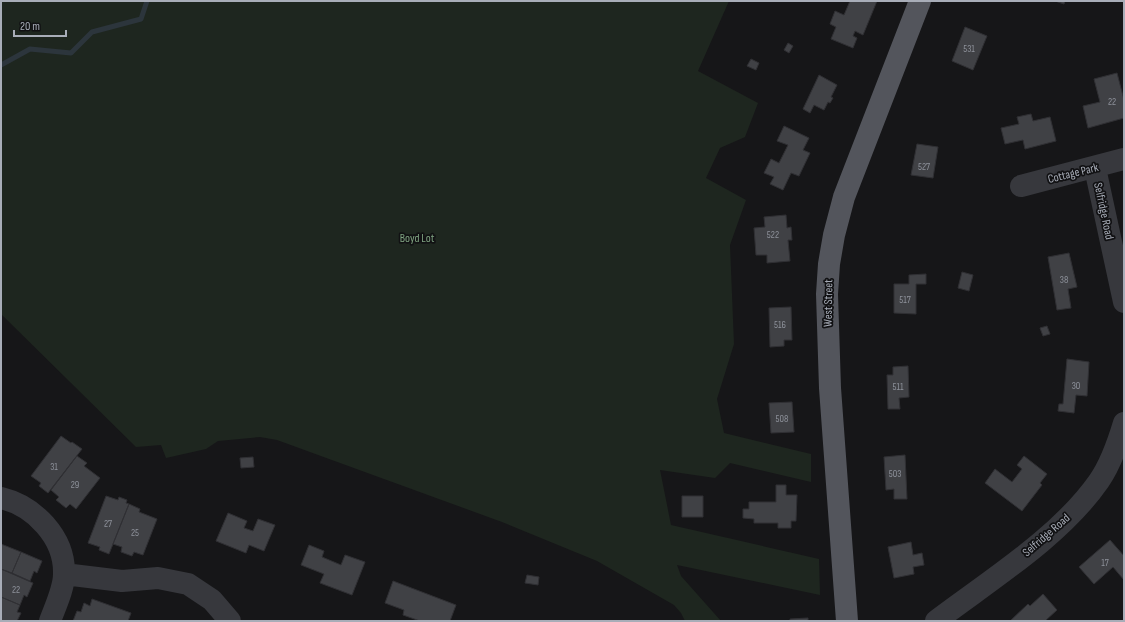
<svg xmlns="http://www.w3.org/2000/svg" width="1125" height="622" font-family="'Sofia Sans Condensed',sans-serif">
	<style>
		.green { fill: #1e261f }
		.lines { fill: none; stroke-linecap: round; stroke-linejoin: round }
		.stream { stroke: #2c353c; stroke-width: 5 }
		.building { fill: #404145; stroke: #303034 }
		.minor { stroke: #37383d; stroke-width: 22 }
		.major { stroke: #53555c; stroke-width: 22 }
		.labels { text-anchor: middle; stroke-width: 3.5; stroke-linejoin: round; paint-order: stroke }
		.number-label { font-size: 10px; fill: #8e929b }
		.street-label { font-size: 12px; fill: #a8adb8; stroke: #111113 }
		.park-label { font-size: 12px; fill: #7fa381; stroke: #111113 }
	</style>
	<rect width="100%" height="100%" fill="#161618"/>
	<path class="green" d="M1,1H729L698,71L758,103L745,137L720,148L706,178L746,200L730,245L734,344L717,399L724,433L811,454V482L730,463L715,478L660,470L671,525L819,559L820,595L677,565L681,576L721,621H685L681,613L674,605L597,561L502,522L277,440L260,437L218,441L206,449L166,458L161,445L136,447L1,314Z"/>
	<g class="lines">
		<path class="stream" d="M1,65L30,49L71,53L92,32L141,19L147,1"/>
	</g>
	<path class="building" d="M850,1H877L863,35L855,31L853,36L857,38L853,48L831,39L836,27L830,24L835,11L844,15Z
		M1055,1H1065L1064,4Z
		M965,27L987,36L973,70L952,61Z
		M788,43L793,46L789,53L784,50Z
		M751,59L759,63L756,70L747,66Z
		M1117,73L1124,100V118L1088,128L1083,106L1100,102L1094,79Z
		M819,75L837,85L831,97L833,98L830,103L828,102L824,110L814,105L810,113L803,109Z
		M1031,114L1033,121L1050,117L1056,141L1025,149L1023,140L1005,144L1001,128L1019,124L1017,117Z
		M784,126L809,138L803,150L810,153L799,176L791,173L783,190L770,184L774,177L764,173L771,159L779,163L788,145L777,141Z
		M917,144L938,147L933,178L911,175Z
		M786,215L787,228L791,227L792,240H788L790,261L767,263V255H756L754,228L765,227L764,217Z
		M1069,253L1077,287L1068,289L1071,308L1057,310L1048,257Z
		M962,272L973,275L969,291L958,288Z
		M926,274V284H916V314L894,313V284H909V275Z
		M791,307L792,340H784V346L770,347L769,308Z
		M1047,326L1050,334L1043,336L1040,328Z
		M1067,359L1089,362L1087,396L1076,395L1074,413L1058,411L1059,404H1063Z
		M908,366L909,397L899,398L900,409H888L887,375H893V367Z
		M792,402L794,432L771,433L769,403Z
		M61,436L71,443L72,442L82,449L48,493L39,486L41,483L31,476Z
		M905,455L907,499H894V489L886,490L884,457Z
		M77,456L87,463L84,466L100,478L76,509L70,504L66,508L56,500L59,497L51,490Z
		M1024,456L1047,474L1040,483L1042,485L1022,511L985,483L995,469L1012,482L1022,469L1017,465Z
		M253,457L254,467L241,468L240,458Z
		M776,485H786V495H797L796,521H791V528H778V523H754V519L743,518V509H749V502H776Z
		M106,496L118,500L119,497L127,500L126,503L129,504L109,554L99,550L100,547L88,543Z
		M682,496H703V517H682Z
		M129,504L140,509L139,512L157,519L143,555L134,552L132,556L121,552L122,547L113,544Z
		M228,513L247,521L244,528L253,531L258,519L275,525L264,551L249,545L246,553L216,541Z
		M1110,540L1124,556V580L1113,567L1094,584L1079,567Z
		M911,542L913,555L922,553L924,565L913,567L914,574L894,578L888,547Z
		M1,544L21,552L12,573L1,569Z
		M309,545L324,551L322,557L341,565L345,555L365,562L352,595L320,583L324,574L301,565Z
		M21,552L42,561L37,573L34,571L30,581L12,573Z
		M1,569L33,583L27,597L24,595L20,605L1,597Z
		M527,575L539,577L538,585L525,583Z
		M393,581L456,605L450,621H420L403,615L404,610L385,603Z
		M1043,594L1057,610L1045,621H1010L1028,604L1030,606Z
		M1,597L20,605L17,612L21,613L17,621H1Z
		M92,599L131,613L128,621H73L77,611L81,612L84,603L90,606Z
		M808,618V621H790V619Z"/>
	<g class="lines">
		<path class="minor" d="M1095,168L1124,302
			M1021,186L1124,159
			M1,498C34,506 65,537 64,574C64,589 55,607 50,621
			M64,574L122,581L158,578L188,584L212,600L230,621
			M936,621C990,580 1060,537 1099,481C1111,464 1118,443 1124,423"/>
		<path class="major" d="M847,621L830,388L827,294L829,264L834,235L844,197L920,1"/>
	</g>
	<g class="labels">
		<g class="number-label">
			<text x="969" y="52">531</text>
			<text x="1112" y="105">22</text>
			<text x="924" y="170">527</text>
			<text x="773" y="238">522</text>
			<text x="1064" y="283">38</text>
			<text x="905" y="303">517</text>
			<text x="780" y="328">516</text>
			<text x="1076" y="389">30</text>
			<text x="898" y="390">511</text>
			<text x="782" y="422">508</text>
			<text x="54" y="470">31</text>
			<text x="895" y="477">503</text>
			<text x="75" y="488">29</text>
			<text x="108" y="527">27</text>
			<text x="135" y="536">25</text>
			<text x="1105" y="566">17</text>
			<text x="16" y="593">22</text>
		</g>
		<g class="street-label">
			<text transform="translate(1073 173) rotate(-14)" y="4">Cottage Park</text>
			<text transform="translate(1104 211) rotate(78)" y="4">Selfridge Road</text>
			<text transform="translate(828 303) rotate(-89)" y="4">West Street</text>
			<text transform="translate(1046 535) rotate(-41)" y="4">Selfridge Road</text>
		</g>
		<g class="park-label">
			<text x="417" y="242">Boyd Lot</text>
		</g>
	</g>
	<rect width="1125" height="622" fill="none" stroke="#a8adb8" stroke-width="4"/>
	<path d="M14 30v6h52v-6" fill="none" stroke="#a8adb8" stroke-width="2"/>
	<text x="20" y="30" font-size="12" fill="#a8adb8" stroke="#111113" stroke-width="3" paint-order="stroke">20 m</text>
</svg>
